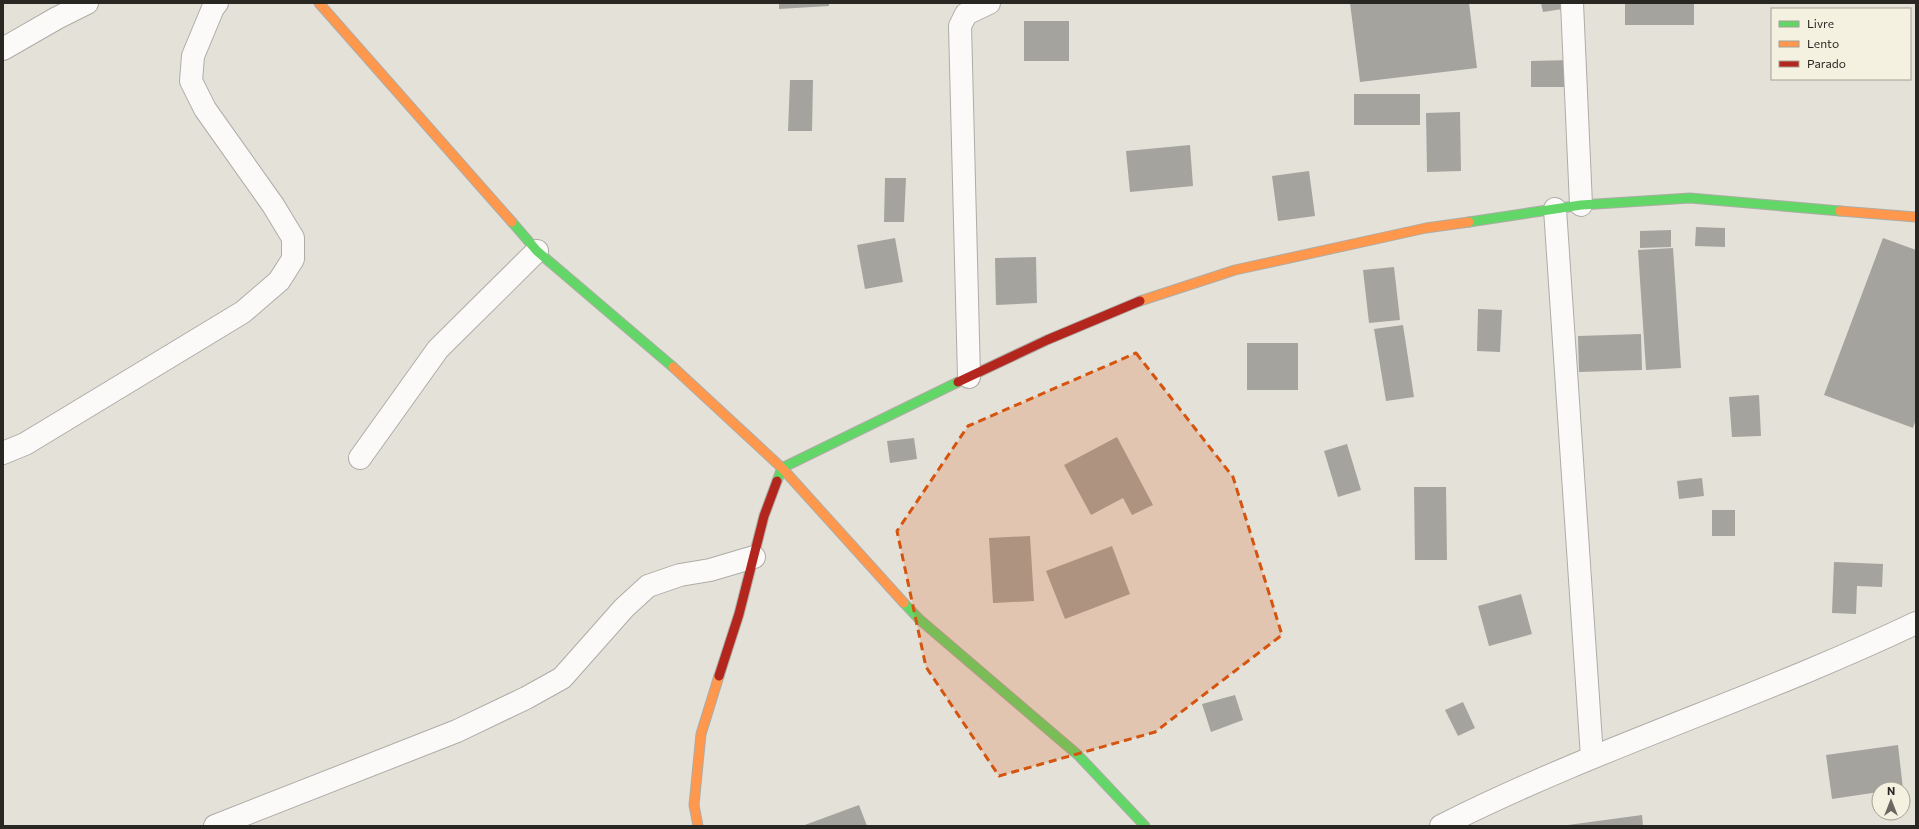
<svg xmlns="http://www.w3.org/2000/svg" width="1919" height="829" font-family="Commissioner,sans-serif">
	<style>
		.building { fill: #a4a39e }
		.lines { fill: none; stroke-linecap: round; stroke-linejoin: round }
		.street-casing { stroke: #aeaca6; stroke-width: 24 }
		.fast-casing { stroke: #aeaca6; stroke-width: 11 }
		.slow-casing { stroke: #aeaca6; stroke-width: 11 }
		.jam-casing { stroke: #aeaca6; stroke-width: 11 }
		.street { stroke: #fbfaf9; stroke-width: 22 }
		.fast { stroke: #63d668; stroke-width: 9 }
		.slow { stroke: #ff974d; stroke-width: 9 }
		.jam { stroke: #b3261e; stroke-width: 9 }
		.marked { fill: #d5540e; fill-opacity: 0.2; stroke: #d5540e; stroke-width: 3; stroke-dasharray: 8 5; stroke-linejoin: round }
	</style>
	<rect width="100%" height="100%" fill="#e4e1d9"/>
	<path class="building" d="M779,3H829V6L779,9Z
		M1350,3H1469L1477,68L1360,82Z
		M1541,3H1568L1569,8L1543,12Z
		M1625,3H1694V25H1625Z
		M1024,21H1069V61H1024Z
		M1571,60L1572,87H1531V61Z
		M790,80H813L812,131H788Z
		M1354,94H1420V125H1354Z
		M1460,112L1461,171L1427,172L1426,113Z
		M1190,145L1193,186L1130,192L1126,151Z
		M1309,171L1315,216L1278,221L1272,176Z
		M885,178H906L904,222H884Z
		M1696,227L1725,228V247L1695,246Z
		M1671,230V247L1640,248V231Z
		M895,238L903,282L865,289L857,245Z
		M1883,238L1916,250V419L1913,428L1824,395Z
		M1673,248L1681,368L1646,370L1638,250Z
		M1036,257L1037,303L996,305L995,258Z
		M1394,267L1400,320L1369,323L1363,270Z
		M1478,309L1502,310L1500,352L1477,351Z
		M1403,325L1414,397L1386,401L1374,329Z
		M1641,334L1642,370L1579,372L1578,336Z
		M1247,343H1298V390H1247Z
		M1759,395L1761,436L1732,437L1729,397Z
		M1117,437L1153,505L1132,515L1123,498L1091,515L1064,465Z
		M914,438L917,459L890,463L887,441Z
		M1347,444L1361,490L1338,497L1324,451Z
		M1702,478L1704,496L1679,499L1677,481Z
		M1414,487H1446L1447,560H1415Z
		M1712,510H1735V536H1712Z
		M1030,536L1034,601L993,603L989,538Z
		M1112,546L1130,594L1065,619L1046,571Z
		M1834,562L1883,564L1882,587L1857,586L1856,614L1832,613Z
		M1521,594L1532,634L1489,646L1478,606Z
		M1235,695L1243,720L1211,732L1202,704Z
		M1463,702L1475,728L1458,736L1445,710Z
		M1898,745L1903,789H1879V792L1832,799L1826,755Z
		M859,805L867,826H802Z
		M1642,815L1643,826H1568V825Z"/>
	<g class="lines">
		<g class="street-casing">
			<path id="street" d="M1572,3L1581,205
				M3,49L57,18L87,3
				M1555,209L1592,757
				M969,377L960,26L966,14L989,3
				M3,453L25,444L243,312L279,281L293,259V238L273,205L205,109L191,81L193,56L213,8L217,3
				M360,458L438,349L537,251
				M215,826L457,731L526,698L562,678L624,608L648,586L680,575L710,570L754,557
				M1441,826C1595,748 1761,697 1916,623"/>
		</g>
		<g class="fast-casing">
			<path id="fast" d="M512,222L537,251L673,367
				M1469,222L1581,205L1690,198L1840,211
				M777,481L782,468L958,382
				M904,603L919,619L1078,755L1145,826"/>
		</g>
		<g class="slow-casing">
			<path id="slow" d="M319,3L512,222
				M1840,211L1916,217
				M1140,301L1235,270L1426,228L1469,222
				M673,367L782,468L904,603
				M698,826L694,805L701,734L719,676"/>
		</g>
		<g class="jam-casing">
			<path id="jam" d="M958,382L1047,340L1140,301
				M719,676L739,614L764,516L777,481"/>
		</g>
		<use href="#street" class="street"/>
		<use href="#fast" class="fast"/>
		<use href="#slow" class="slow"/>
		<use href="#jam" class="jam"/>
	</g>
	<path class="marked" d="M1136,353L1233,477L1282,635L1155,732L999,776L926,667L897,531L968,426Z"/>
	<rect width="1919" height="829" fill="none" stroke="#282721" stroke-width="8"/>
	<rect x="1771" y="8" width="140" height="72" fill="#f5f1e1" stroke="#a3a094"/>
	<rect x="1779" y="21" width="20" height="6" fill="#63d668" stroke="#a3a094"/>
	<text x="1807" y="28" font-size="12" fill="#282721">Livre</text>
	<rect x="1779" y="41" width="20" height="6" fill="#ff974d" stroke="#a3a094"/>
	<text x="1807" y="48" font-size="12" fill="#282721">Lento</text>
	<rect x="1779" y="61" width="20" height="6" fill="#b3261e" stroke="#a3a094"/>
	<text x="1807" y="68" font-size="12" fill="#282721">Parado</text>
	<g transform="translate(1891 801)"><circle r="19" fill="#f5f1e1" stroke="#a3a094"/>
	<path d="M0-3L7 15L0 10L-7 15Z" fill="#6a6861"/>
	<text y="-6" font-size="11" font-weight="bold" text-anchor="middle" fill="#282721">N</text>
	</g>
</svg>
